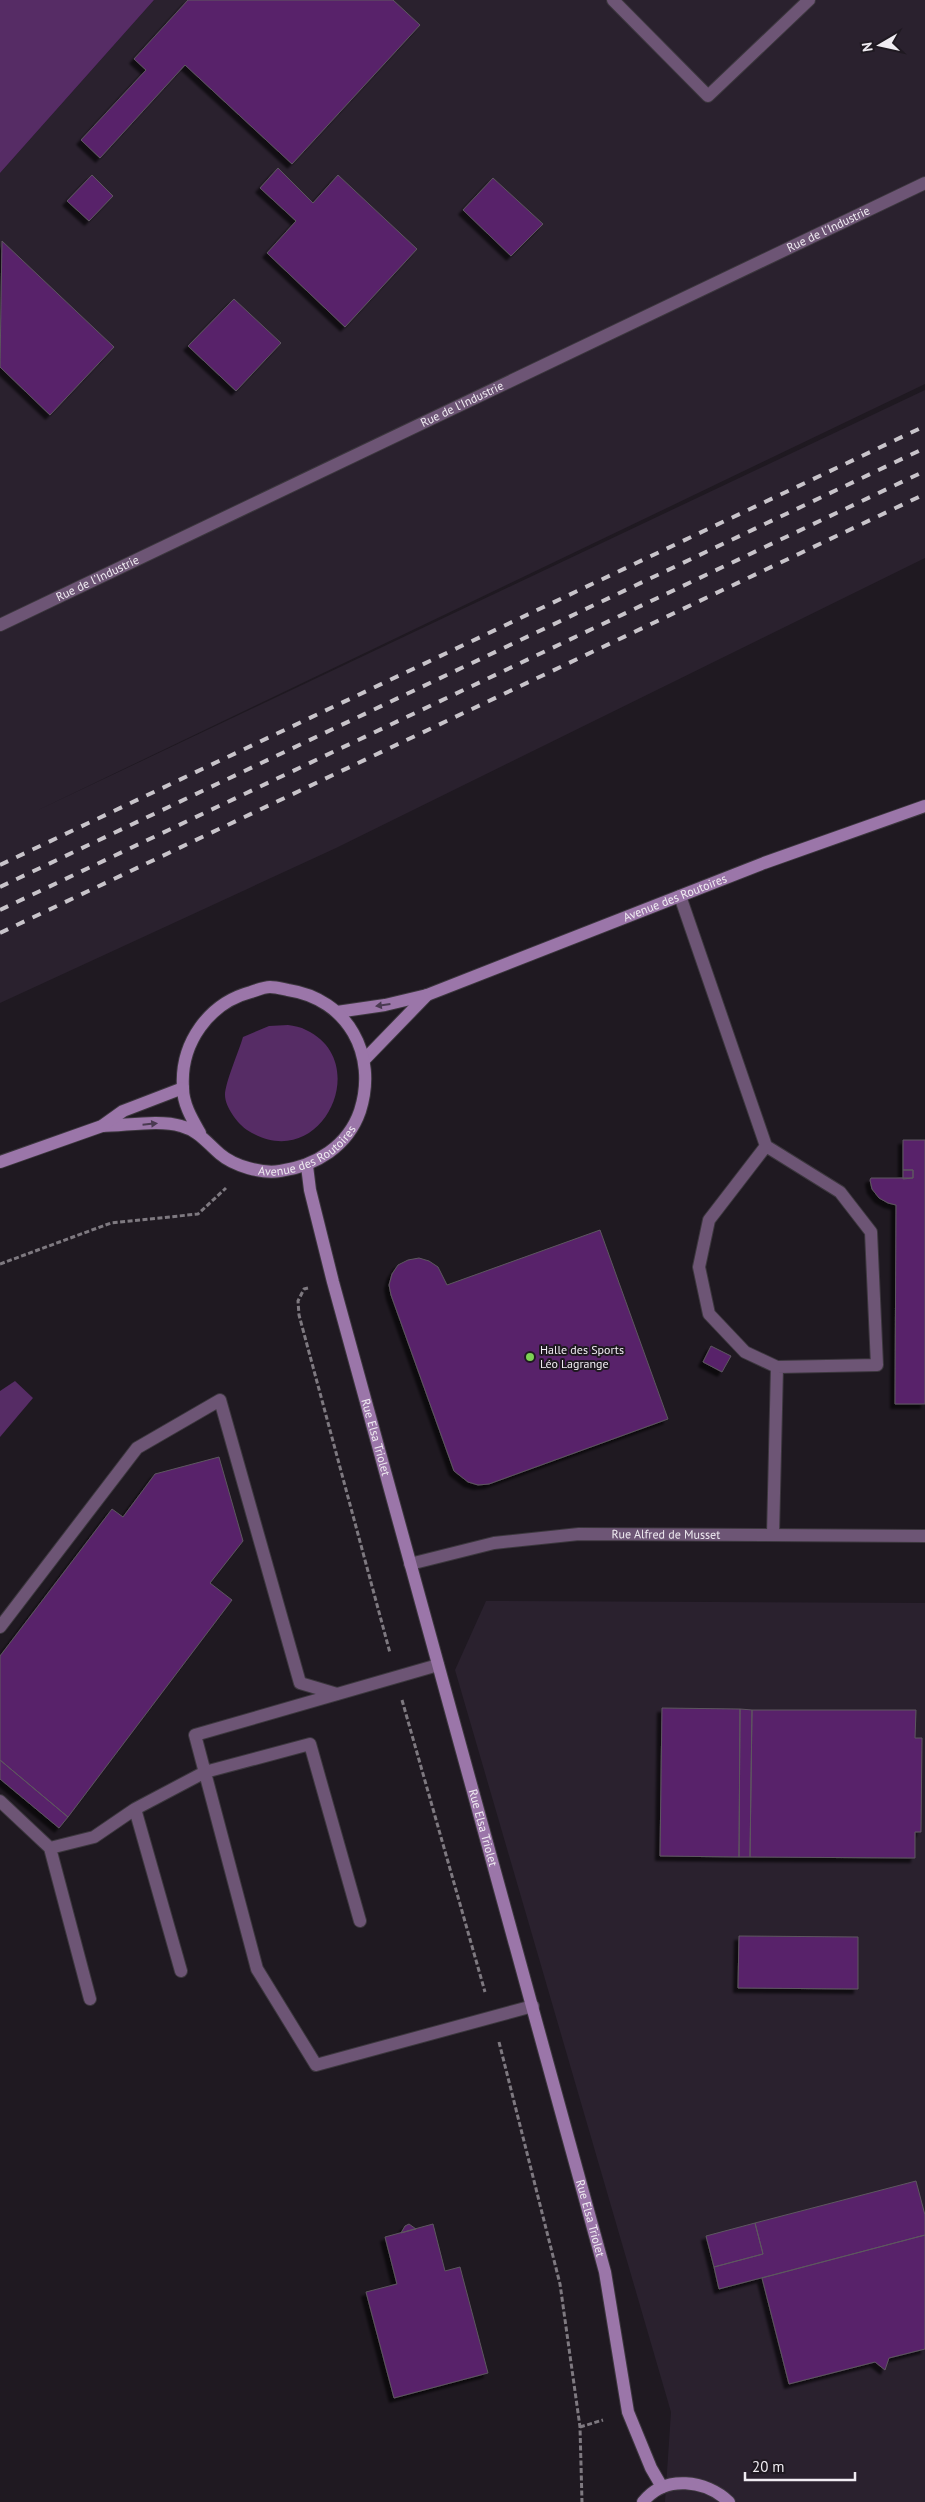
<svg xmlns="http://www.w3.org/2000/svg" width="925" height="2502" font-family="'PT Sans',sans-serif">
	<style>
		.built { fill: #2a212e }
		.green { fill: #562c65 }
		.building { fill: #58226a; stroke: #5e5760; filter: url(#shadow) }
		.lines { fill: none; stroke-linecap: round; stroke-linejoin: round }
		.lane-casing { stroke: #3c373e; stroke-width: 14 }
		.street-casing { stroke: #3c373e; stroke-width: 14 }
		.secondary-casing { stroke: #3c373e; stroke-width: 14 }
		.path { stroke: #7e7980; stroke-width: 3; stroke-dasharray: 5 2.5; stroke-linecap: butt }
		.lane { stroke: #6d5575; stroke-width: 12 }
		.street { stroke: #6d5575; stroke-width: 12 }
		.secondary { stroke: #9b76a9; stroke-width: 12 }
		.rail { stroke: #c8c4ca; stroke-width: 4; stroke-dasharray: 9 9; stroke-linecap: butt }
		.oneway { fill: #4a3a51 }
		.poi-dot { fill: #7dd154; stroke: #1f1921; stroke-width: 2 }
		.labels { text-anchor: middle; stroke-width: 4; stroke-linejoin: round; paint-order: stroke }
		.street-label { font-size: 12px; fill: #f0ecf2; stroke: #1f1921 }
		.poi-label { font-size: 12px; fill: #f0ecf2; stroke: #1f1921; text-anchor: start }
	</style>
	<defs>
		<filter id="shadow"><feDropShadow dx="-4.5" dy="4.5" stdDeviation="1" flood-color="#0009"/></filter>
	</defs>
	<rect width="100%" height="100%" fill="#1f1921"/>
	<path class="built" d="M154,0H925V384L34,812L925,390V558L336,848L0,1003V173Z
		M486,1601L925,1603V2502H665L671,2412L455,1670Z"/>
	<path class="green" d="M0,0H154L0,173Z
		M288,1025C294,1026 301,1027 306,1030C375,1062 320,1177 247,1130C238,1124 225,1107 225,1095C225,1083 239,1051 243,1037L269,1026Z
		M15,1381L33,1398L0,1437V1391Z"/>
	<path class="building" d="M188,0H393L420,25L292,164L185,65L100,158L81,140L146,70L134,59Z
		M278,168L313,203L338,175L417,249L345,327L267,253L296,221L260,188Z
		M92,175L113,196L89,221L67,201Z
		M493,178L543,224L511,256L463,210Z
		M2,241L114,347L50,415L0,367Z
		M234,299L281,343L236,391L188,346Z
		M903,1140H925V1404H895L896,1205L888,1203L879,1198L872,1189L870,1180L871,1178H913V1170H903Z
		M903,1170H913V1178L903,1179Z
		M600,1230L668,1419L489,1484L478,1485L468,1482L454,1471L391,1295L389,1285L392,1274L398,1265L408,1260L419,1258L429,1261L438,1267L447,1285Z
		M711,1346L731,1356L722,1372L703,1362Z
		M219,1457L243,1541L210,1583L232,1600L68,1817L0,1760V1656L112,1509L123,1517L155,1474Z
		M662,1708L740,1709L739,1857L660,1856Z
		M740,1709L752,1710L750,1857H739Z
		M752,1710H916L915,1738H922L921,1832H915V1858L750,1857Z
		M0,1760L68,1817L59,1828L0,1779Z
		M739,1936L858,1937V1989L738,1988Z
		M916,2181L925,2215V2235L719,2289L714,2267L763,2254L755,2223Z
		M755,2223L763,2254L714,2267L706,2236Z
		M409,2224L416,2229L401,2233L405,2226Z
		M433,2224L445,2271L460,2267L488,2373L394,2398L366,2292L397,2284L385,2237Z
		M925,2235V2349L889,2358L885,2370L875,2362L789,2384L762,2278Z"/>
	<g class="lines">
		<g class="lane-casing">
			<path id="lane" d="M613,0L708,96L809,0
				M680,896L766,1146L840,1192L871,1232L877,1365L777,1367L745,1352L709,1314L699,1267L709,1220L766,1146
				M773,1535L777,1367
				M0,1627L137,1448L220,1400L300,1683L337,1694
				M438,1665L195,1735L257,1969L316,2065L533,2006
				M0,1801L50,1848L94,1837L135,1809L205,1772L310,1744L360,1921
				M135,1809L181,1971
				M50,1848L90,1999"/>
		</g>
		<g class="street-casing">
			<g id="street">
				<path id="s1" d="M0,625L925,183"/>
				<path id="s2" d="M410,1564L494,1543L579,1534L925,1536"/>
			</g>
		</g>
		<g class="secondary-casing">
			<g id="secondary">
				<path id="s3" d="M337,1012L385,1005L427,995L764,863L925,806"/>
				<path d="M365,1059L427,995"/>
				<path id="s4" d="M102,1126C124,1126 160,1119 181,1126C199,1131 206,1142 220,1154C234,1166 262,1174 280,1171C316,1166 348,1146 360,1111C378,1055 348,999 288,990C283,989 276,987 270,987C264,987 257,990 251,992C209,1003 180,1043 183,1088C183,1104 192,1119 200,1133"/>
				<path d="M0,1162L102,1126L123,1111L183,1088"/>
				<path id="s5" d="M307,1166L310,1190L333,1282L605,2272L628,2412L651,2468L662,2487"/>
				<path d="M643,2502C665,2474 706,2480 729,2502"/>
			</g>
		</g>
		<path class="path" d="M0,1264L111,1223L198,1214L226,1188
			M308,1288L304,1289L298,1301L299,1315L390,1653
			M402,1700L485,1992
			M499,2042L560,2284L580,2427L582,2502
			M580,2427L603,2420"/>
		<use href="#lane" class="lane"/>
		<use href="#street" class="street"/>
		<use href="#secondary" class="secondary"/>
		<path class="rail" d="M0,865L925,426
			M0,887L925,448
			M0,910L925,471
			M0,933L925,494"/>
	</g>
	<defs><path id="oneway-solid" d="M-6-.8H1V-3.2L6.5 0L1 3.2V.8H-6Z" transform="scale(1.25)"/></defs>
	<g class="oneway">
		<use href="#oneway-solid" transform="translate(383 1005) rotate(172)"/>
		<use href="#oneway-solid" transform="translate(150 1124) rotate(-6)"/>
	</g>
	<circle class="poi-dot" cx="530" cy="1357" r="5"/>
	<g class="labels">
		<g class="street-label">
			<text dy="4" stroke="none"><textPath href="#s1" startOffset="918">Rue de l'Industrie</textPath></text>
			<text dy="4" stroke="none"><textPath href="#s1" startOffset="512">Rue de l'Industrie</textPath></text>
			<text dy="4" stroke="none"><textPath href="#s1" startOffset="108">Rue de l'Industrie</textPath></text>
			<text dy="4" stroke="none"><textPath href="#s3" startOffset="358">Avenue des Routoires</textPath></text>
			<text dy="4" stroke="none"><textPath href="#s4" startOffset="225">Avenue des Routoires</textPath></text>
			<text dy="4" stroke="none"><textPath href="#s5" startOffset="280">Rue Elsa Triolet</textPath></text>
			<text dy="4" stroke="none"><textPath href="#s2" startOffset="259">Rue Alfred de Musset</textPath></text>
			<text dy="4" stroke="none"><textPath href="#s5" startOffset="685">Rue Elsa Triolet</textPath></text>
			<text dy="4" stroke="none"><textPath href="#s5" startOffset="1090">Rue Elsa Triolet</textPath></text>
		</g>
		<g class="poi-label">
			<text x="540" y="1354">Halle des Sports<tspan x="540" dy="14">Léo Lagrange</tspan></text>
		</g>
	</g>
	<g transform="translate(880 45) rotate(261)" stroke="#1f1921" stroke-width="4" paint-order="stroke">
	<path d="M0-4L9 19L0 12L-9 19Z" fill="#f0ecf2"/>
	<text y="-8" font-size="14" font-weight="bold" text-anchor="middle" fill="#f0ecf2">N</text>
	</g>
	<path d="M745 2472v8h110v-8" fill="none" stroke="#f0ecf2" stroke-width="2.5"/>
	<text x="752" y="2472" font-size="15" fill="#f0ecf2" stroke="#1f1921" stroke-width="4" paint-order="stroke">20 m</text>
</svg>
